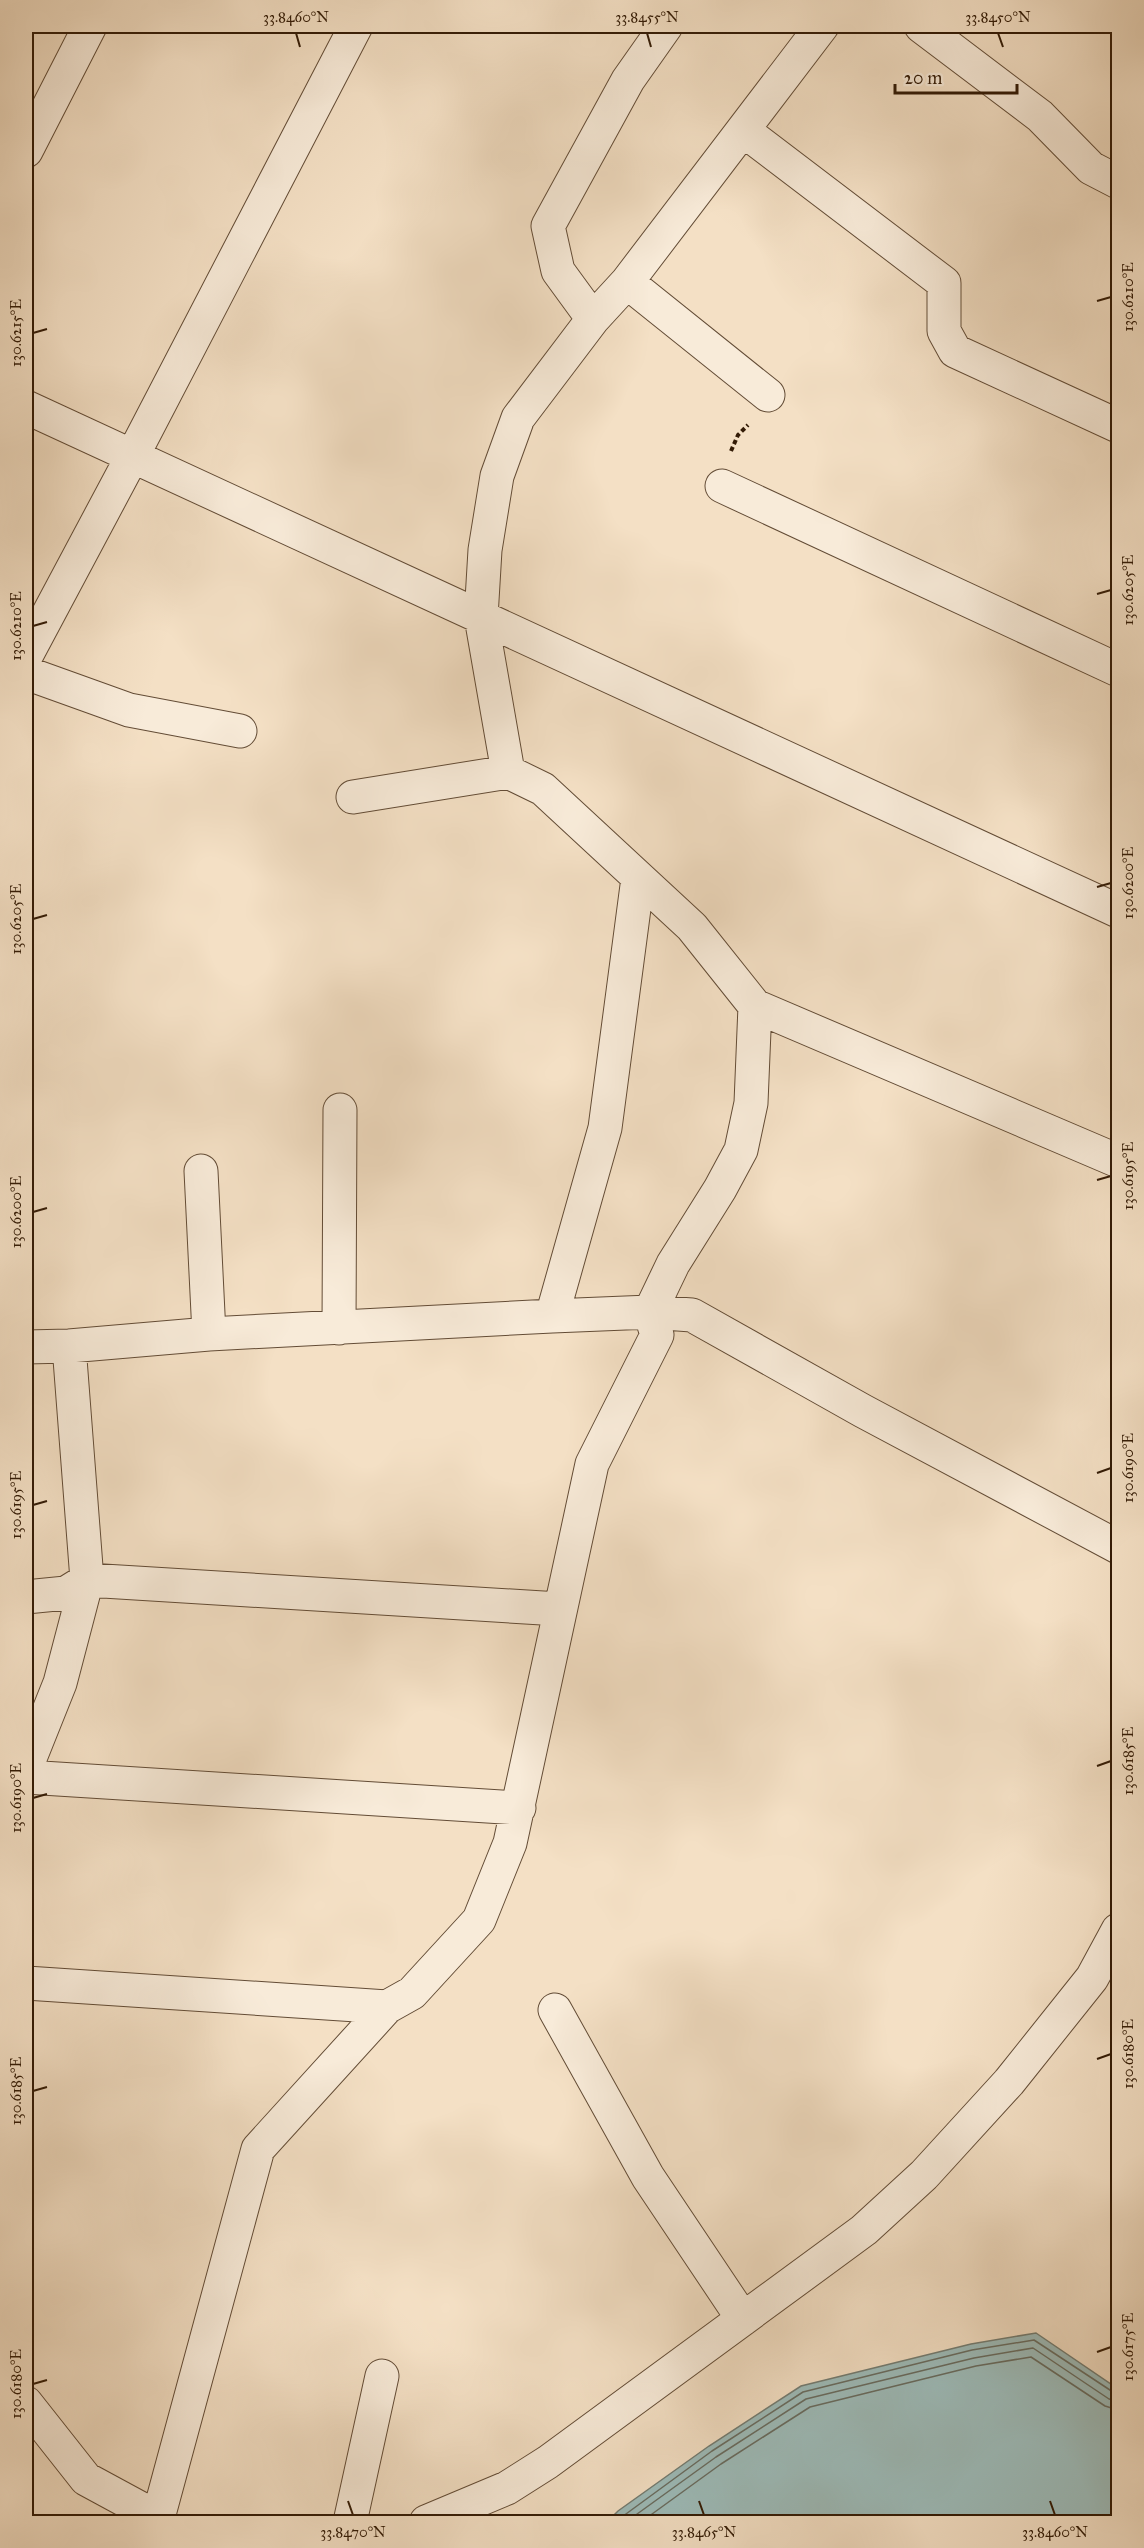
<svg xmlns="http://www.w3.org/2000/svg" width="1144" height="2548" font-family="'IM FELL Great Primer',serif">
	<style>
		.water { fill: #9dbcba; stroke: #737c72; stroke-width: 1.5 }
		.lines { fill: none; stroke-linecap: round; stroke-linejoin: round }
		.shore { stroke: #686c60; stroke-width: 1.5 }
		.minor-casing { stroke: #634c36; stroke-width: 35 }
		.path { stroke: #331b06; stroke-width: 4; stroke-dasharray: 4.5 3; stroke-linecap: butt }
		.minor { stroke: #f8ebd9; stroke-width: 33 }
		.ticks { fill: none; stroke: #331b06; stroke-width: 2 }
		.neatline { fill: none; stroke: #331b06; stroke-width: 2 }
		.ticks-label { font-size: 15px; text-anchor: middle; fill: #331b06 }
	</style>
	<rect width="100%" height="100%" fill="#f4e0c5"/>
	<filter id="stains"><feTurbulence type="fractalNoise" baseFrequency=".00333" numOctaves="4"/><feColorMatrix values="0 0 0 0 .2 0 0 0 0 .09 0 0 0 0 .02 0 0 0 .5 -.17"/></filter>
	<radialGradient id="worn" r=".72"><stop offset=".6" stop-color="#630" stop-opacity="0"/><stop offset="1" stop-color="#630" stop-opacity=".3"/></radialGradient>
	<path class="water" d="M1036,2333L1118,2389V2522H607L618,2511L709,2446L801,2386L971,2344Z"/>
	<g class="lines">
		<path class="shore" d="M615,2522L712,2451L803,2392L972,2350L1034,2340L1113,2392L1118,2393
			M626,2522L716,2457L806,2399L974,2358L1033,2348L1109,2399L1118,2401
			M641,2522L721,2464L810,2407L976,2366L1031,2357L1105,2406L1118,2410"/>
		<g class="minor-casing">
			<path id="minor" d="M921,26L1040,116L1091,168L1118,182
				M743,130L944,283V331L955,351L1118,426
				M26,151L90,26
				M627,282L768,395
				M593,319L558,271L548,226L628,80L666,26
				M26,407L1118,911
				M722,486L1118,670
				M26,656L132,457L356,26
				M26,673L129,710L240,731
				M353,797L508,772
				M755,1006L1118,1161
				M201,1171L209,1334
				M552,1316L605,1128L638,878
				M339,1328L340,1110
				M26,1347L69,1346L209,1334L552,1316L650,1312L692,1315L863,1411L1118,1547
				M26,1597L66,1593L87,1580L559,1609
				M26,1768L60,1683L87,1580L69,1346
				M26,1777L519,1808
				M26,1983L387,2007
				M555,2010L648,2177L743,2319
				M26,2403L86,2479L158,2518L162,2522
				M158,2518L258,2149L387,2007L412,1993L479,1920L510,1843L592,1464L657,1335L650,1312L673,1264L720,1189L741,1150L751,1103L755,1006L692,927L543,789L508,772L481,617L485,550L497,476L518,418L593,319L627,282L822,26
				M350,2522L382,2376
				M426,2522L507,2488L548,2462L864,2230L924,2175L1009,2082L1092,1978L1118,1930"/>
		</g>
		<path class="path" d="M731,451L738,435L748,425"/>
		<use href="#minor" class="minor"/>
	</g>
	<path class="ticks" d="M296,33L300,47M647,33L651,47M998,33L1003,47M1097,301L1111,297M33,333L47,329M1097,594L1111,590M33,626L47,622M1097,887L1111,883M33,919L47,915M1097,1180L1111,1176M33,1212L47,1208M1097,1473L1111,1468M33,1505L47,1501M1097,1766L1111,1761M33,1798L47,1794M1097,2059L1111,2054M33,2091L47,2087M1097,2352L1111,2347M33,2384L47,2380M348,2501L353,2515M699,2501L704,2515M1050,2501L1055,2515"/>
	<rect width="1144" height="2548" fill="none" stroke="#f4e0c5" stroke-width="66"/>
	<path d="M895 84v9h122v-9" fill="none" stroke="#331b06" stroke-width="3"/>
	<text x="904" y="84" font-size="18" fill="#331b06" stroke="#f8ebd9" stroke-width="4.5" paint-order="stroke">20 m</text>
	<rect x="33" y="33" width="1078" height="2482" class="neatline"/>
	<g class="ticks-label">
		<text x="296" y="22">33.8460°N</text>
		<text x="647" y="22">33.8455°N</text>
		<text x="998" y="22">33.8450°N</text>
		<text transform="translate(1128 297) rotate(-90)" y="5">130.6210°E</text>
		<text transform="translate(16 333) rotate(-90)" y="5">130.6215°E</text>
		<text transform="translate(1128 590) rotate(-90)" y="5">130.6205°E</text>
		<text transform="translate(16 626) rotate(-90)" y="5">130.6210°E</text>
		<text transform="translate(1128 883) rotate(-90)" y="5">130.6200°E</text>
		<text transform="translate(16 919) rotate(-90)" y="5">130.6205°E</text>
		<text transform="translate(1128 1176) rotate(-90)" y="5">130.6195°E</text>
		<text transform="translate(16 1212) rotate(-90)" y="5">130.6200°E</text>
		<text transform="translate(1128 1468) rotate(-90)" y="5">130.6190°E</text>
		<text transform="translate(16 1505) rotate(-90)" y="5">130.6195°E</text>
		<text transform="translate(1128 1761) rotate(-90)" y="5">130.6185°E</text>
		<text transform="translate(16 1798) rotate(-90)" y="5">130.6190°E</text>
		<text transform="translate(1128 2054) rotate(-90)" y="5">130.6180°E</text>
		<text transform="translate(16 2091) rotate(-90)" y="5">130.6185°E</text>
		<text transform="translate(1128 2347) rotate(-90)" y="5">130.6175°E</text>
		<text transform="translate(16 2384) rotate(-90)" y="5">130.6180°E</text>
		<text x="353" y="2537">33.8470°N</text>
		<text x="704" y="2537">33.8465°N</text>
		<text x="1055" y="2537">33.8460°N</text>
	</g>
	<rect width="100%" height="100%" filter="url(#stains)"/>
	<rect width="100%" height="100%" fill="url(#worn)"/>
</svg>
